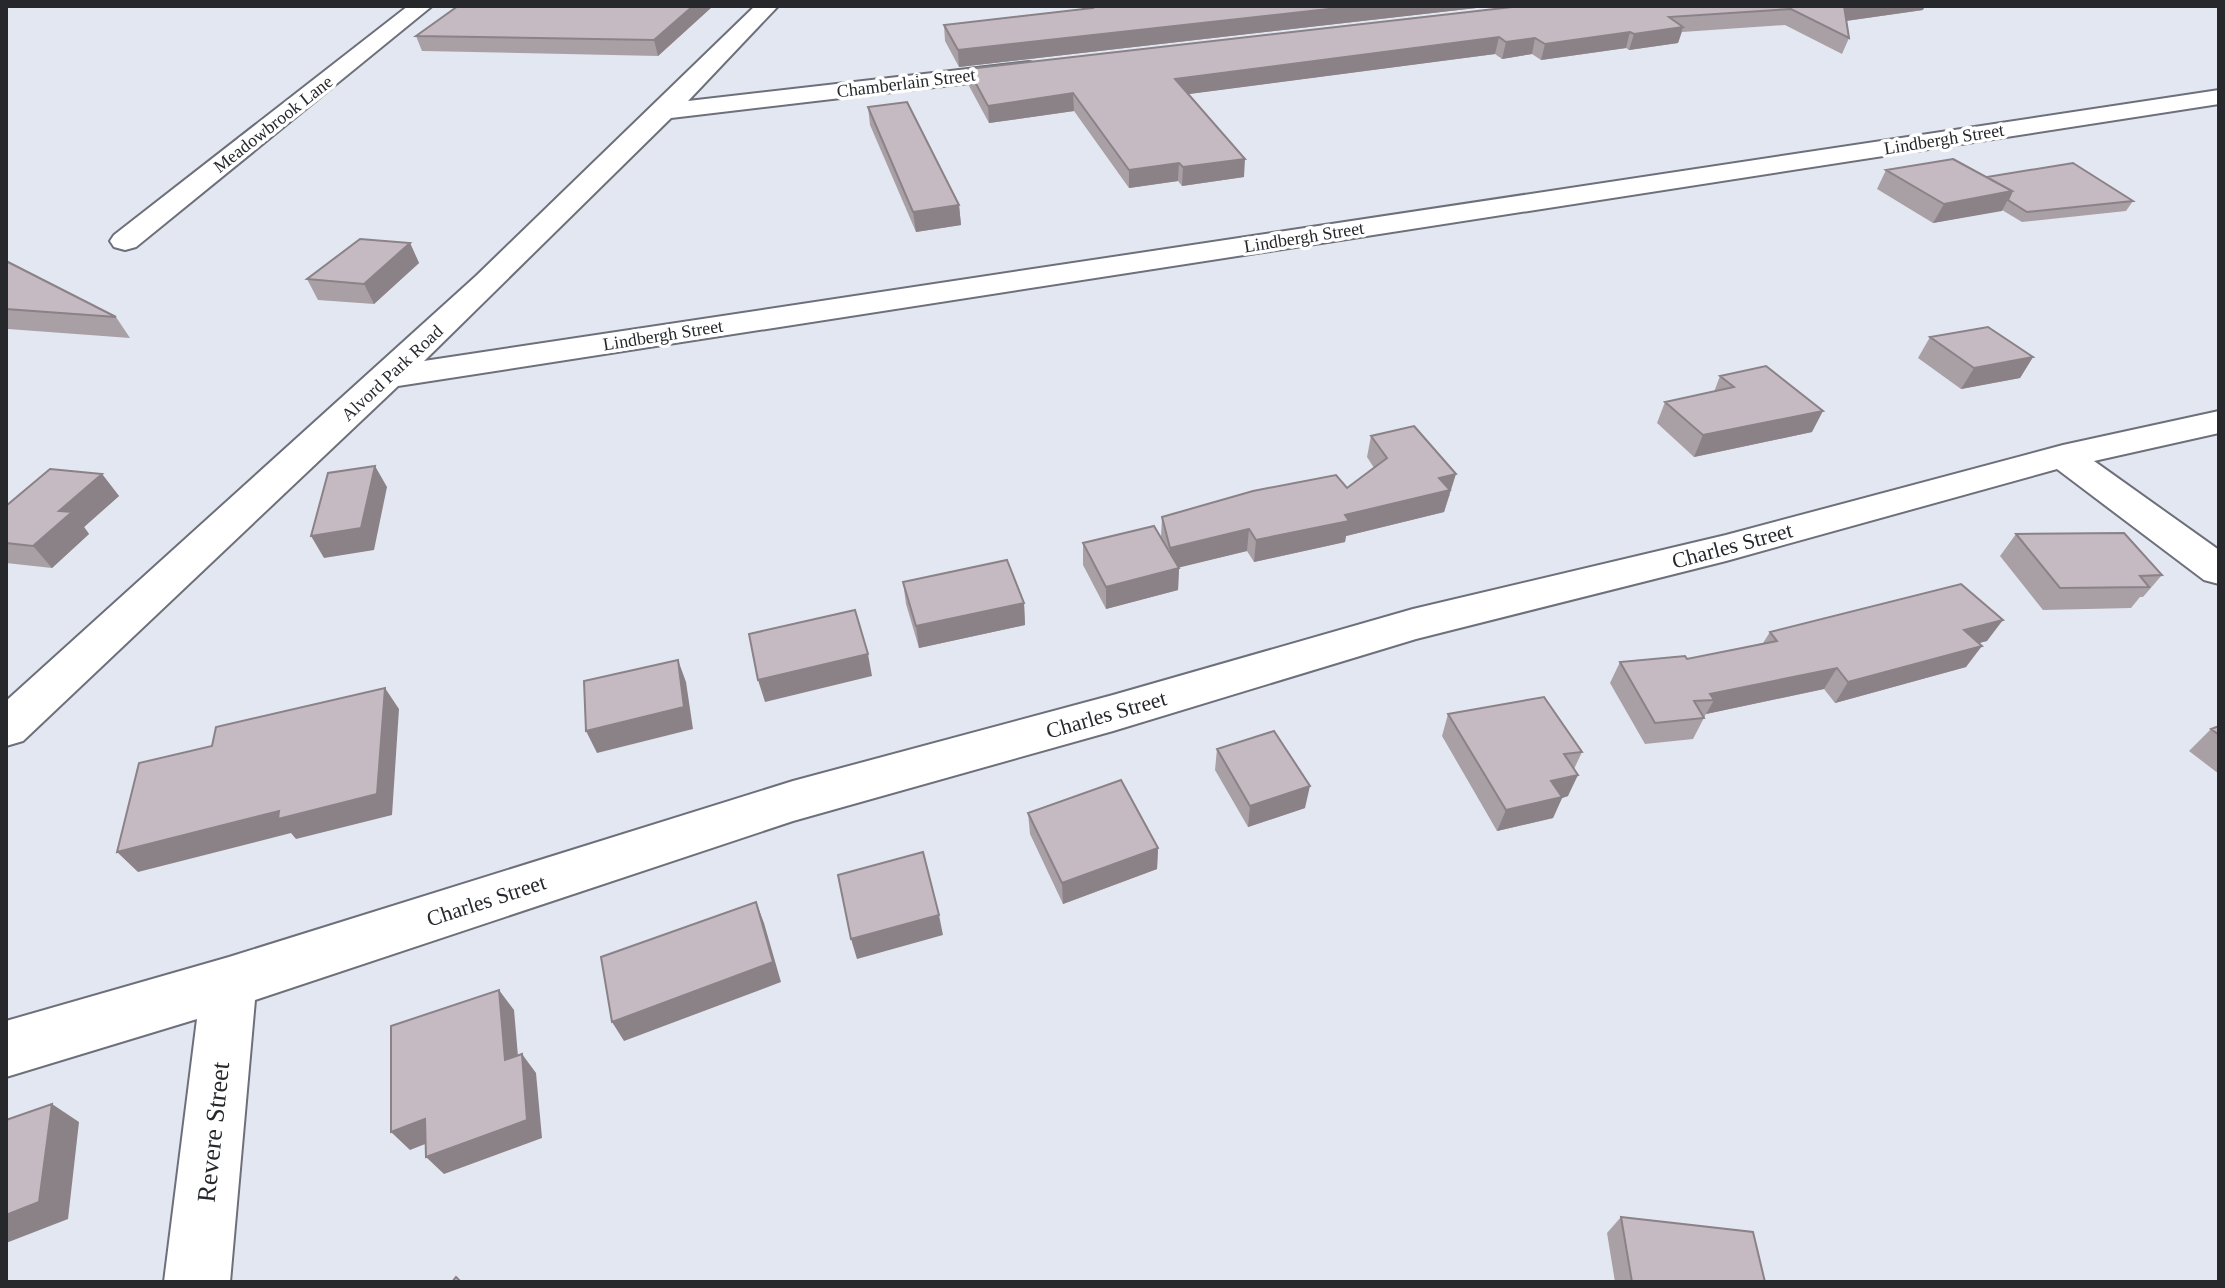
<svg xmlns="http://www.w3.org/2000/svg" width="2225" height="1288" font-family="'Times New Roman',serif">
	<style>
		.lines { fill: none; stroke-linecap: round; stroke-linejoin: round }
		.minor-casing { stroke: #6d707a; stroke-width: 4 }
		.minor { fill: #fff; fill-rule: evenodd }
		.wall { fill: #a9a0a6 }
		.shaded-wall { fill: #8a8287 }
		.building { fill: #c5bac1; stroke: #8a8287; stroke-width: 2 }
		.labels { text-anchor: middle; stroke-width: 7; stroke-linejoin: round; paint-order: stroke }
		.far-street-label { font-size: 18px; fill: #26282c; stroke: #fff }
		.street-label { font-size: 22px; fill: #26282c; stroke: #fff }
		.near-street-label { font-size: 26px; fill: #26282c; stroke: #fff }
	</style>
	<rect width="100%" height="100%" fill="#e3e7f2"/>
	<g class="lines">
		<g class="minor-casing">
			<path id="minor" d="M408,6H432L136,247L125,250L114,247L110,241L114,235Z
				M755,6H778L688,101L1029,62L1037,64L1041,69L1037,74L1029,76L671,118L424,361L2219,90V104L398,386L23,741L6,746V701L476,276Z
				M2219,411V433L2094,461L2219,550V584L2204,580L2057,469L1726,561L1416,639L1113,731L793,821L255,1000L230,1282H164L197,1019L6,1077V1021L229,957L793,781L1113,695L1413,609L1726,535L2063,445Z"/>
		</g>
		<use href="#minor" class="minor"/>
	</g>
	<path class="wall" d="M458,6H713L658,56L422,51L416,36Z
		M1079,6H1494L959,67L945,41L944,25L1082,9Z
		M1521,6L1923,10L1846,21L1849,38L1842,54L1785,25L1682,32L1678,43L1629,50L1626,48L1541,60L1532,54L1502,59L1495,54L1188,94L1244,177L1182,186L1178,181L1129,188L1074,111L989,123L969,86L968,69Z
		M868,107L959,205L961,225L916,232L870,125Z
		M1886,170L2133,201L2126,211L2022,222L2002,210L1933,223L1877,189Z
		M410,243L419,263L374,304L318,300L307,279Z
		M6,261L116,317L130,338L8,329L6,327Z
		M1930,337L2033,357L2020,378L1961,389L1918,358Z
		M1720,376L1812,432L1694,457L1657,423L1665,402L1714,392Z
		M1371,436L1450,495L1449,496L1444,512L1346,536L1345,542L1254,562L1247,551L1179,567L1178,590L1106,609L1083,565V543L1161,537L1162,517L1347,488L1374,468L1367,457Z
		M102,474L119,496L84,527L89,534L52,568L6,563V506Z
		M2016,534L2162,575L2143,597H2140L2131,608L2043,610L2000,556Z
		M903,582L1024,603L1025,625L919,648L906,604Z
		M1770,632L1987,641L1979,643L1966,667L1835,703L1824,689L1706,714L1693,739L1645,744L1610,683L1620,662L1687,659L1763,643Z
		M1448,714L1582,752L1574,769L1568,796L1562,798L1553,818L1497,831L1442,736Z
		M2219,726V774L2189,751L2211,729Z
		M1217,749L1305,808L1248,827L1215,770Z
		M1028,813L1158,848L1157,869L1063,904L1030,834Z
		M1621,1217L1765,1282H1615L1607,1233Z"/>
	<path class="shaded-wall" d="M693,6H713L658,56L654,40Z
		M1356,6H1494L959,67L958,50Z
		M1844,6H1925L1923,10L1838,22Z
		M1683,27L1678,43L1629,50L1634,34Z
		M1630,32L1626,48L1541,60L1545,44Z
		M1499,37L1495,54L1174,96L1175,79Z
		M1535,38L1532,54L1502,59L1506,42Z
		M1073,93L1074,111L989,123L988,106Z
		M1245,159L1244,177L1182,186L1183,167Z
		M1179,163L1178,181L1129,188V170Z
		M2012,191L2002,211L1933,223L1944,204Z
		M959,205L961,225L916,232L913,212Z
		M410,243L419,263L374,304L364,284Z
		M2033,357L2020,378L1961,389L1974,368Z
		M1823,411L1812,432L1694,457L1703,435Z
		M375,466L387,487L374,550L324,558L311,536Z
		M102,474L119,496L84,527L89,534L52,568L33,546L59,511Z
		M1456,474L1444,512L1346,536L1345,542L1254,562L1256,540L1345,515L1439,478Z
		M1249,529L1247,551L1169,570L1170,548Z
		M1179,568L1178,590L1106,609V587Z
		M1024,603L1025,625L919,648L916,626Z
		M2003,620L1987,641L1948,651L1964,630Z
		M1982,646L1966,667L1835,703L1848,682Z
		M868,654L872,676L765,702L758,680Z
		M678,660L686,682L693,729L597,753L586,731Z
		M1837,668L1824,689L1706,714L1714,700L1710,694Z
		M385,688L399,709L392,815L296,839L291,833L138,872L117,852Z
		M1578,775L1568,796L1562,798L1553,818L1497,831L1506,810L1551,781Z
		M1310,786L1305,808L1248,827L1250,806Z
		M1158,848L1157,869L1063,904L1062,883Z
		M756,902L764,923L781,982L624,1041L612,1022Z
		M939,915L943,935L857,959L851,939Z
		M499,990L514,1010L520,1079L505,1060Z
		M522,1054L536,1073L542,1138L444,1174L426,1157Z
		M52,1104L79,1122L68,1219L6,1243V1215Z
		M425,1119L443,1137L410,1150L391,1132Z"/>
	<path class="building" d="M458,6H693L654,40L416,36Z
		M1092,6H1356L958,50L944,25L1093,8Z
		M1521,6H1844L1849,38L1791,9L1669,17L1683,27L1634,34L1630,32L1545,44L1535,38L1506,42L1499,37L1175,79L1245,159L1183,167L1179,163L1129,170L1073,93L988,106L968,69Z
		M907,102L959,205L913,212L868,107Z
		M1953,159L2012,191L1944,204L1886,170Z
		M2073,163L2133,201L2027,212L2008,200L2012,191L1987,177Z
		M360,239L410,243L364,284L307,279Z
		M6,261L116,317L6,309Z
		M1988,327L2033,357L1974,368L1930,337Z
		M1766,366L1823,411L1703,435L1665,402L1734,387L1720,376Z
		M1414,426L1456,474L1439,478L1450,490L1345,515L1349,521L1256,540L1249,529L1170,548L1162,517L1253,491L1336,475L1347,488L1387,458L1371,436Z
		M375,466L361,528L311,536L328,473Z
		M50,469L102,474L59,511L72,512L33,546L6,543V506Z
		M1154,526L1179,568L1106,587L1083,543Z
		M2124,533L2162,575L2140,576L2149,587L2060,588L2016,534Z
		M1007,560L1024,603L916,626L903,582Z
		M1961,584L2003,620L1964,630L1982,646L1848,682L1837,668L1710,694L1714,700L1694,701L1704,718L1655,723L1620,662L1685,656L1687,659L1777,641L1770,632Z
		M855,610L868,654L758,680L749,634Z
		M678,660L684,707L586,731L584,681Z
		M385,688L377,794L278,819L279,811L117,852L139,763L212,746L216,727Z
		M1544,697L1582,752L1564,754L1578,775L1551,781L1562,797L1506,810L1448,714Z
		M2219,726V735L2211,729Z
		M1274,731L1310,786L1250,806L1217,749Z
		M1121,780L1158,848L1062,883L1028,813Z
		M923,852L939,915L851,939L838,875Z
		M756,902L773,962L612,1022L601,957Z
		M499,990L505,1060L522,1054L527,1120L426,1157L425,1119L391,1132V1026Z
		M52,1104L39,1202L6,1215V1120Z
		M1621,1217L1753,1232L1765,1282H1632Z
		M456,1277L461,1282H452Z"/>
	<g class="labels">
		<g class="far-street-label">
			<text transform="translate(906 83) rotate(-7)" y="6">Chamberlain Street</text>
			<text transform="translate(273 124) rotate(-38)" y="6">Meadowbrook Lane</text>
			<text transform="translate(1944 139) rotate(-9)" y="6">Lindbergh Street</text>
			<text transform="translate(1304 237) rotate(-9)" y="6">Lindbergh Street</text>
			<text transform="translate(663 335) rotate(-9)" y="6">Lindbergh Street</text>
			<text transform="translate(392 373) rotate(-43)" y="6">Alvord Park Road</text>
		</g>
		<g class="street-label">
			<text transform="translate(1732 545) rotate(-15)" y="8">Charles Street</text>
			<text transform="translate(1106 714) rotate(-16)" y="8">Charles Street</text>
			<text transform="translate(486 900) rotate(-18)" y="8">Charles Street</text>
		</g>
		<g class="near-street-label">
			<text transform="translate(213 1132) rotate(-84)" y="9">Revere Street</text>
		</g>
	</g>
	<rect width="2225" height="1288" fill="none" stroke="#26282c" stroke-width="16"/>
</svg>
